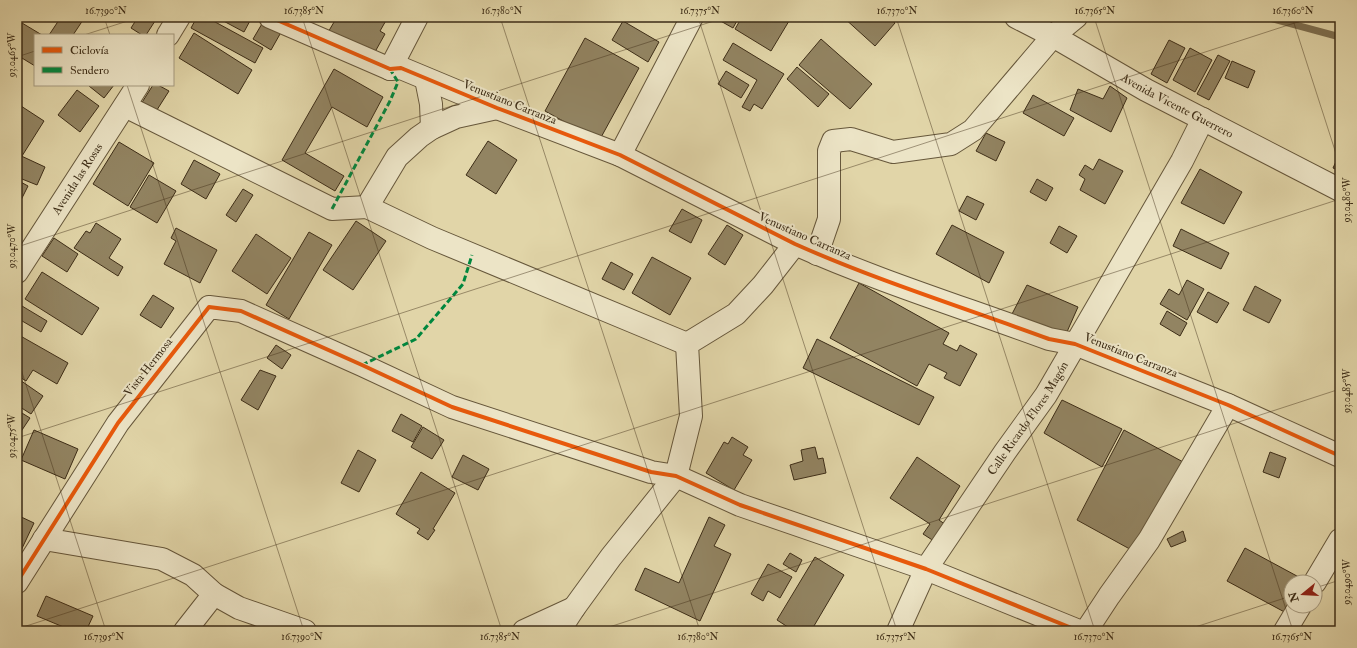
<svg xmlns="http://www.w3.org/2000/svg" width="1357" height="648" font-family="'IM FELL Double Pica',serif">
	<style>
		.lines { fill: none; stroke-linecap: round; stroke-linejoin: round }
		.stream { stroke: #7e7051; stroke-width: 7 }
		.building { fill: #928462; stroke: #3d2d17 }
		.minor-casing { stroke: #66573b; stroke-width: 24 }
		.minor { stroke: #ece4c6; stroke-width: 22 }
		.quiet { stroke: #00873e; stroke-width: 3; stroke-dasharray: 6 3; stroke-linecap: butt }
		.cycleway-casing { stroke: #ece4c6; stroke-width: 6 }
		.cycleway { stroke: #e8590c; stroke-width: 4 }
		.ticks { fill: none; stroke: #3d2d17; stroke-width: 1; stroke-opacity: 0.45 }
		.labels { text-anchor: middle; stroke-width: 4; stroke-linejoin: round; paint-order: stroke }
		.street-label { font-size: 12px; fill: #3d2d17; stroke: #ece4c6 }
		.neatline { fill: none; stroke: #3d2d17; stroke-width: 1.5 }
		.ticks-label { font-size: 10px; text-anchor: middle; fill: #3d2d17 }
	</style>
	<rect width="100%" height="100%" fill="#e1d5a8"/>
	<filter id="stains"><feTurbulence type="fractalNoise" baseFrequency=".005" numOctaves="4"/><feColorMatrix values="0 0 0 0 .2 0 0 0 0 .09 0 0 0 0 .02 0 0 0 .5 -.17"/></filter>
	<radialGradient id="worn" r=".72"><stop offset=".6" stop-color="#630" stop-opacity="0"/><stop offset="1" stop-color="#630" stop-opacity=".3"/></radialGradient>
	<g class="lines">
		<path class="stream" d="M1266,17L1340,37"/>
	</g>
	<path class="building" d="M61,17H85L73,35H49Z
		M138,17H149L155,21L146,35H142L131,28Z
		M197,17H206L263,48L255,63L191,28Z
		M216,17H252L244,32Z
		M266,17L284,27L271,50L253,39Z
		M337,17H388L380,31L385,34L371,59L327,34Z
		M718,17H739L733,28L717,19Z
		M742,17H782L789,21L771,51L735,29Z
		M843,17H888L895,23L875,46Z
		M17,20L42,35H35V66L17,55Z
		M623,21L659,42L648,62L612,40Z
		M194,33L252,70L238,94L179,58Z
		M585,38L639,68L599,141L545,111Z
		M821,39L872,84L850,109L799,65Z
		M1169,40L1185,48L1167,83L1151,74Z
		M733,43L784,74L762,109L754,104L750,111L742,107L757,80L723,60Z
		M1190,48L1212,60L1195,92L1173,80Z
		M1218,55L1230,61L1209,100L1197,94Z
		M1232,61L1255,71L1248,88L1225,78Z
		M797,67L829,94L818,107L787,79Z
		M334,69L383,97L367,127L332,107L305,153L344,176L335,191L282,160Z
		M726,71L749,85L741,98L718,84Z
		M90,85H114L104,98L89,86Z
		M153,85H158L169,91L155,113L141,104Z
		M1110,86L1127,98L1111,132L1070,110L1078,89L1103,99Z
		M77,90L99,106L80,132L58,115Z
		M1033,95L1074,118L1064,136L1023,113Z
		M21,106L44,121L22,156L17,152V113Z
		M986,133L1005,142L996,161L976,151Z
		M488,141L517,160L496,194L466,175Z
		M119,142L154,163L128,206L93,184Z
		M1340,153V171L1333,168Z
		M17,154L45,167L37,185L17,177Z
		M1099,159L1123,171L1105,204L1080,190L1085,179L1079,175L1085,165L1093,170Z
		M194,160L220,174L206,199L181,184Z
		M1200,169L1242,192L1224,224L1181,203Z
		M149,175L176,191L157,223L130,207Z
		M1037,179L1053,188L1046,201L1030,192Z
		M17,180L28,186L21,200L17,198Z
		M243,189L253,195L236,222L226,215Z
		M967,196L984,204L976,220L959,211Z
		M682,209L702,220L691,243L669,231Z
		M356,221L386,241L353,290L323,270Z
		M96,223L121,239L109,258L123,267L118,276L74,248L86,231L90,233Z
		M727,225L743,235L725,265L708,254Z
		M952,225L1004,252L989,283L936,254Z
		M1059,226L1077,236L1067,253L1050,243Z
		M176,228L217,250L200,283L164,264L176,241L171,238Z
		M1181,229L1229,253L1221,269L1173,246Z
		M309,232L332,245L289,319L266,305Z
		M256,234L291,258L267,294L232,271Z
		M54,238L78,254L67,272L42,256Z
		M652,257L691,278L670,315L632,293Z
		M611,262L633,274L624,290L602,279Z
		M42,272L99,308L82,335L25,299Z
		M1187,280L1204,289L1187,320L1160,304L1169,289L1179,295Z
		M859,283L949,333L943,344L957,351L960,345L977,354L960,386L944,378L947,373L929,364L917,386L830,338Z
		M1027,285L1078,307L1066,334L1012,314Z
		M1255,286L1281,300L1269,323L1243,310Z
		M1208,292L1229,303L1217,323L1197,312Z
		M153,295L174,308L161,328L140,315Z
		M17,303L47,321L41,332L17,318Z
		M1167,311L1187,323L1180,336L1160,324Z
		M17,334L68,363L57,384L33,370L26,381L17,375Z
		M817,339L934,397L919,425L803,368Z
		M276,345L291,355L282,369L267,358Z
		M260,370L276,376L258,410L241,400Z
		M17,378L43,396L31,414L17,405Z
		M1062,400L1122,429L1102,467L1044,433Z
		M17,410L30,418L18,436L17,435Z
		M401,414L422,426L413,442L392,431Z
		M423,427L444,440L432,459L411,447Z
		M34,430L78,449L65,479L21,460Z
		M1124,430L1185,463L1137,553L1077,520Z
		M732,437L748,447L743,455L752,460L734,490L706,473L724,442L728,444Z
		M815,447L818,459L823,458L826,473L794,480L790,465L803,461L801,450Z
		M358,450L376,460L359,492L341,483Z
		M1270,452L1286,458L1279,478L1263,472Z
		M463,455L489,469L478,490L452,477Z
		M917,457L960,486L939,520L949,527L937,543L923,534L930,524L890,498Z
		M421,472L455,493L433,529L435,530L428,540L417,533L420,529L396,514Z
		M17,515L34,523L17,559Z
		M709,517L725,525L714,546L731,554L700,621L635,590L645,568L679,583Z
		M1183,531L1186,541L1171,547L1167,539Z
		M1245,548L1308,582H1291L1290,615L1227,581Z
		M790,553L802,560L796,572L783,564Z
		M815,557L844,575L811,631H794L777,620Z
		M768,564L792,577L780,598L768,591L763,601L751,594Z
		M46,596L93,616L86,631H73L37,616Z"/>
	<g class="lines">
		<g class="minor-casing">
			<g id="minor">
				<path d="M270,17L390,69L401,68L497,108L620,155L795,244C878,281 965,308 1049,339L1075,344L1228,405L1340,456"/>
				<path id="s1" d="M1016,17L1053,36L1146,90L1340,190"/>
				<path d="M168,35L179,17"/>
				<path d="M390,69L417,17"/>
				<path d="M426,79L431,104L432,128"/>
				<path d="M125,106L332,209L367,207L432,238L687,344"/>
				<path d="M620,155L692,17"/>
				<path d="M367,207L397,157L419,137L432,128L456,117L497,108"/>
				<path d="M817,254L829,219V151L833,141L851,139L893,152L951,144L973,130L1053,36L1076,17"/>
				<path id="s2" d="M17,272L138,85"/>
				<path d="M44,539L162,559L193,575L214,594L239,608L305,631"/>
				<path d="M17,582L118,423L209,307L241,311L362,365L452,407L651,472L676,476L740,505L926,569L1079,631"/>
				<path d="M1315,582L1340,540"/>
				<path d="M185,631L214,594"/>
				<path d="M524,631L574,608"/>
				<path d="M559,631L574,608L611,557L676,476L691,416L687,344L736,314L763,285L795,244"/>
				<path id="s3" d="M898,631L926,569L1005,452L1046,395L1182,161L1203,119"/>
				<path d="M1086,631L1109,596L1149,540L1228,405"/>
				<path d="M1285,631L1300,606"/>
			</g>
		</g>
		<use href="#minor" class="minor"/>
		<path class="quiet" d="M332,209L390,101L398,82L390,69
			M362,365L416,339L463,284L472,255"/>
		<g class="cycleway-casing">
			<path id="cycleway" d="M270,17L390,69L401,68L497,108L620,155L795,244C878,281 965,308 1049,339L1075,344L1228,405L1340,456
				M17,582L118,423L209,307L241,311L362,365L452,407L651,472L676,476L740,505L926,569L1079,631"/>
		</g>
		<use href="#cycleway" class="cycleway"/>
	</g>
	<path class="ticks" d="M104,17L110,35M302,17L502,631M500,17L700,631M698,17L897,631M896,17L1095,631M1094,17L1293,631M1292,17L1340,166M84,35L140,17M17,57L35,51M127,85L304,631M17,247L726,17M17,357L106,631M17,438L1313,17M1315,588L1340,580M17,629L1340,199M597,631L1340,389M1183,631L1291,596"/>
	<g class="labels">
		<g class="street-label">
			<text transform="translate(510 102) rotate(22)" y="4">Venustiano Carranza</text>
			<text dy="4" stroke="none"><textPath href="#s1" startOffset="184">Avenida Vicente Guerrero</textPath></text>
			<text dy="4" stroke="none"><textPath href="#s2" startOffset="111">Avenida las Rosas</textPath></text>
			<text transform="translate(805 236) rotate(24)" y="4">Venustiano Carranza</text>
			<text transform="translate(1131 355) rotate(22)" y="4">Venustiano Carranza</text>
			<text transform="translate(148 367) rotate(-52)" y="4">Vista Hermosa</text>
			<text dy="4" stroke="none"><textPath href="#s3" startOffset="250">Calle Ricardo Flores Magón</textPath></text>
		</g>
	</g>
	<rect width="1357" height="648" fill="none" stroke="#e1d5a8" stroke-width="44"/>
	<rect x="34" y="34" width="140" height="52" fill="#ece4c6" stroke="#a69b80"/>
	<rect x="42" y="47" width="20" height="6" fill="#e8590c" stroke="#a69b80"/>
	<text x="70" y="54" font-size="12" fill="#3d2d17">Ciclovía</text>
	<rect x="42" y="67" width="20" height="6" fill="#00873e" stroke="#a69b80"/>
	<text x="70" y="74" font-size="12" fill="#3d2d17">Sendero</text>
	<g transform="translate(1303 594) rotate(252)"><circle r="19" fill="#ece4c6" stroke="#a69b80"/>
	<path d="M0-3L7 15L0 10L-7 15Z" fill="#8f2418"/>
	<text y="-6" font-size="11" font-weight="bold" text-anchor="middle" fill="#3d2d17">N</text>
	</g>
	<rect x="22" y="22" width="1313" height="604" class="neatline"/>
	<g class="ticks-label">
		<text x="106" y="14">16.7390°N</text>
		<text x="304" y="14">16.7385°N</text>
		<text x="502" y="14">16.7380°N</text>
		<text x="700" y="14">16.7375°N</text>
		<text x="897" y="14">16.7370°N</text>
		<text x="1095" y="14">16.7365°N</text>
		<text x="1293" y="14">16.7360°N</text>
		<text transform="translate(11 55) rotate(-90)" y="4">93.0465°W</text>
		<text transform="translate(1346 200) rotate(-90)" y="4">93.0480°W</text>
		<text transform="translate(11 246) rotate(-90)" y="4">93.0470°W</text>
		<text transform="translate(1346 391) rotate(-90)" y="4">93.0485°W</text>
		<text transform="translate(11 436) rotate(-90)" y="4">93.0475°W</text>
		<text transform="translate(1346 582) rotate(-90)" y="4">93.0490°W</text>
		<text x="104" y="640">16.7395°N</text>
		<text x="302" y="640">16.7390°N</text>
		<text x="500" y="640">16.7385°N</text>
		<text x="698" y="640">16.7380°N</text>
		<text x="896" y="640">16.7375°N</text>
		<text x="1094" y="640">16.7370°N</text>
		<text x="1292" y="640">16.7365°N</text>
	</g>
	<rect width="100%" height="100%" filter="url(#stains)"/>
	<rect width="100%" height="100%" fill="url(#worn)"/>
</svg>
